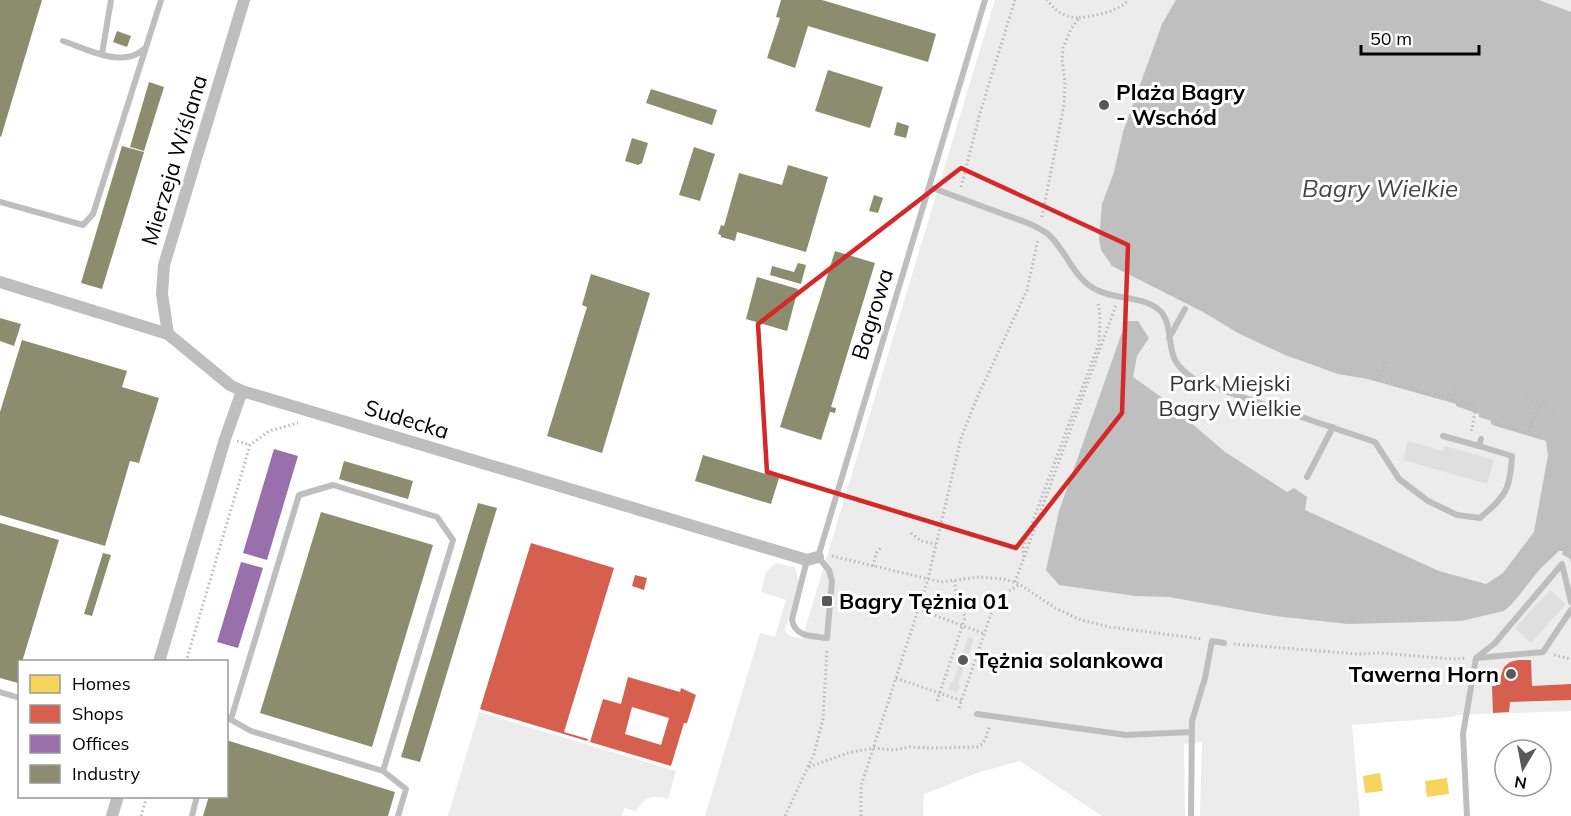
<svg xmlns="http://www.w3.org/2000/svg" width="1571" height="816" font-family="Mulish,sans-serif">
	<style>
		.green { fill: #ececec }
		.water { fill: #bfbfbf }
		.homes { fill: #f6d55c }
		.shops { fill: #d6604d; fill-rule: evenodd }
		.offices { fill: #9970ab }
		.industry { fill: #8c8c6e }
		.building { fill: #dfdfdf }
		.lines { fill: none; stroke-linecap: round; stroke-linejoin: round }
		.path { stroke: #b9b9b9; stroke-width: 3; stroke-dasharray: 1.5 3; stroke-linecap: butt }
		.lane { stroke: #bebebe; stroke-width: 6 }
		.street { stroke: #bebebe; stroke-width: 12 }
		.marked { fill: none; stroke: #d62828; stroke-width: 4.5; stroke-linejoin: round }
		.poi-dot { fill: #595959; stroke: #fff; stroke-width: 2 }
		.labels { text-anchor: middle; stroke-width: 6; stroke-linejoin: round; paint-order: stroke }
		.poi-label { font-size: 22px; font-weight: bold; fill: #000; stroke: #fff; text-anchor: start }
		.street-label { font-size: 22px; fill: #000; stroke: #fff }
		.park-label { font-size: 22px; fill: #333; stroke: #fff }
		.water-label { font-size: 24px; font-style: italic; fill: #444; stroke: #fff }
	</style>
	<rect width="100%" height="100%" fill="#fff"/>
	<path class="green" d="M995,0H1571V711L1457,715L1453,717L1352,725L1360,816H1200L1202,742L1184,744L1185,816H1102L1020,761L980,772L924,794L923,816H705L760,633L775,637L786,600L761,592L766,572L775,563L795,567L799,583L785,630L789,636L802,639Z
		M479,712L676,771L668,799C653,794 644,797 636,811L624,808L622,816H448Z"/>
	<path class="water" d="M1176,0H1539L1571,12V563L1570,559L1562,554L1563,551H1559L1540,569L1512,604L1504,611L1461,621L1348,624L1275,616L1169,597L1135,596L1059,585L1046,570L1059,511L1126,321H1138L1149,338L1137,356L1133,377L1161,397L1225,452L1287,492L1294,488L1307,497L1305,510L1439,571L1486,584L1503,573L1534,532L1548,455L1546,441L1492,425V421L1479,417V414L1456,406V404L1368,379L1338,374L1285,355L1238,333L1203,312L1112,266L1101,250L1099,239L1102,204L1114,172L1123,132L1162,24Z"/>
	<path class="homes" d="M1380,773L1383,791L1365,793L1363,776Z
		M1447,778L1449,794L1427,797L1425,781Z"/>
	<path class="shops" d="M531,543L614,568L564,732L588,739L587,741L480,709Z
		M635,575L647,578L644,590L632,586Z
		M1518,660H1531L1532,686L1571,684V700L1510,702L1509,712L1493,713L1492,686H1496V681H1499L1504,667L1510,662Z
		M628,677L680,692L681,688L696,695L687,723H684L671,766L590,742L603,699L621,704ZM632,707L669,718L661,745L625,734Z"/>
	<path class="offices" d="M274,449L298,456L267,560L243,553Z
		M241,562L263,568L238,648L217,642Z"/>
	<path class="industry" d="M0,0H42L1,137L0,136Z
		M781,0H822L936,34L928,62L808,26L795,68L767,58L780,18L776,17Z
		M117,31L131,36L127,47L113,42Z
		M828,70L883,87L870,128L815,111Z
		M149,82L164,87L144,151L130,147Z
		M651,89L717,110L712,125L646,103Z
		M897,122L909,126L906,138L894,135Z
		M632,138L648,143L642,163L638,165L625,161Z
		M122,146L144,152L102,289L81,283Z
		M694,147L715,154L700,201L679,195Z
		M788,165L828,177L806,252L737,232L735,241L721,237V235L718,234L721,225L724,226L739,173L782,185Z
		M874,195L883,198L878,213L869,211Z
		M835,251L875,263L831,407L836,408L835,413L830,412L821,440L780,427Z
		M798,263L806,265L801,284L770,275L772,266L794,272Z
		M591,274L650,293L602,453L547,436L587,307L582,305Z
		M757,277L798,289L787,331L746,319Z
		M0,318L21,324L14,346L0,341Z
		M22,340L127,371L122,387L159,398L139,463L130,461L105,546L0,515V412Z
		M703,455L779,478L771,504L695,481Z
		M344,461L413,481L408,499L339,479Z
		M478,503L497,508L420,762L401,757Z
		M321,512L433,545L372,747L260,713Z
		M0,523L59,540L22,662H20L18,683L0,678Z
		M103,553L111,555L92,616L84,614Z
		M226,740L395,792L388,816H203L209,796H226Z"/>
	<path class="building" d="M1408,441L1443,451L1445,446L1494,460L1487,484L1403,460Z
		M1550,590L1566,604L1531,643L1515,628Z
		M968,637L974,639L958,684L960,685L957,693L948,689L951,682H953Z"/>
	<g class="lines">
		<path class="path" d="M1079,18C1097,15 1115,13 1129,0
			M961,187L980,113L1015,0
			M1042,217L1064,105L1065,82L1062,60L1063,48L1071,29L1079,18C1065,17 1056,12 1047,0
			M1373,379L1476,406L1471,433
			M1379,380L1386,358
			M1527,399L1553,409
			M1453,400L1456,388
			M1491,422L1528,433L1539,404
			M237,441L250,445
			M911,533L921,541L936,544
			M832,556L941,582L979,577L1004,579L1019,584L1055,608L1081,620L1110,627L1202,639
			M1024,557L1023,548L1099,343L1100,317L1098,302
			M873,566L877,552L882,546
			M1015,582L1116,305
			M918,609L985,634
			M1234,644L1358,654L1379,653L1453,659L1467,658
			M1554,655L1571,659
			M186,662L250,445L269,431L298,423
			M896,678L962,701
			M937,701L965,618C964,611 959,609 957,603C956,597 956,588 954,581
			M959,708L996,599L1019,585
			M809,767L847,753L874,748L893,750L910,747L935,748L977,747C986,744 987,733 990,725
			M141,816L147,796
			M785,816L814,754L823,719L827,649
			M861,816V786L928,579L961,438L977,398L1027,290L1038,239"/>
		<path class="lane" d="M63,41C87,49 123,69 144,49
			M102,54L111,0
			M930,187C954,196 979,205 1003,214C1018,220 1036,224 1049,235C1066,251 1073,276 1093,288C1112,300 1140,295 1158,309C1173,321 1167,345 1175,360C1180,370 1190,376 1198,382L1375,442L1399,479L1428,501L1457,515L1480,518C1506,495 1510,491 1512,456L1479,446L1481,439
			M0,202L83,225L93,214L161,0
			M1169,338L1185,309
			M1443,436L1479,446
			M1307,477L1333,427
			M807,560L792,619C794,637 812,636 827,638L832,581L829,570L818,557L985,0
			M1477,658L1543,652L1571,610
			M0,692L20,698
			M977,714L1126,735L1191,732
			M226,717L251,731L383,771L453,540L437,517L333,485L299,495L231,719
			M383,771L406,789L398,816
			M192,816L197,796
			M1191,816L1192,721L1205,678L1212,641L1224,643
			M1467,816L1463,734L1476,658L1495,643L1562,564L1571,602"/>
		<path class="street" d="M0,282L168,334L230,385L242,391L807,560L818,557
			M168,334L162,294L164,265L244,0
			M159,662L225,439L242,391
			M112,816L118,796"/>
	</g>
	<path class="marked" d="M961,168L1128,245L1122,413L1016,548L767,472L758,324Z"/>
	<g class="poi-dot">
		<circle cx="1104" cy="105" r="6"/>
		<rect x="821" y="595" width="12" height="12" rx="3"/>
		<circle cx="963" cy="660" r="6"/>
		<circle cx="1511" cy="674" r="6"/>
	</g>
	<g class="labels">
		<g class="poi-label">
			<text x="1116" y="100">Plaża Bagry<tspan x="1116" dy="25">- Wschód</tspan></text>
			<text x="839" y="609">Bagry Tężnia 01</text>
			<text x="975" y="668">Tężnia solankowa</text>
			<text x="1499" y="682" text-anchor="end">Tawerna Horn</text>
		</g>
		<g class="street-label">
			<text transform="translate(174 160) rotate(-73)" y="8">Mierzeja Wiślana</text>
			<text transform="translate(872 314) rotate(-73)" y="8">Bagrowa</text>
			<text transform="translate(407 419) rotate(17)" y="8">Sudecka</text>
		</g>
		<g class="park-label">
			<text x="1230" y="391">Park Miejski<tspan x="1230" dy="25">Bagry Wielkie</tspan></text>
		</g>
		<g class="water-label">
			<text x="1380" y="197">Bagry Wielkie</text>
		</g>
	</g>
	<rect x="18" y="660" width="210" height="138" fill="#ffffff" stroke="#999999" stroke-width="1.5"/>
	<rect x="30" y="675" width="30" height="18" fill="#f6d55c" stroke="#999999" stroke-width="1.5"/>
	<text x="72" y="690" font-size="18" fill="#000000">Homes</text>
	<rect x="30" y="705" width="30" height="18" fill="#d6604d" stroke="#999999" stroke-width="1.5"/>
	<text x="72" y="720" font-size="18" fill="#000000">Shops</text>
	<rect x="30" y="735" width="30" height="18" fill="#9970ab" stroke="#999999" stroke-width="1.5"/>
	<text x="72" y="750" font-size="18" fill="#000000">Offices</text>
	<rect x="30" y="765" width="30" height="18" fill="#8c8c6e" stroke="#999999" stroke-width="1.5"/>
	<text x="72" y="780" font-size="18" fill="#000000">Industry</text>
	<g transform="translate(1523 768) rotate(190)"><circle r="28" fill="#ffffff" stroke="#999999" stroke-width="1.5"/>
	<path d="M0-4.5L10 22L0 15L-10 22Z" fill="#595959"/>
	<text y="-9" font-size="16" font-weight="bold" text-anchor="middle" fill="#000000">N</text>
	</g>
	<path d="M1361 45v9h118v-9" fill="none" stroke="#000000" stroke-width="3"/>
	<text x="1370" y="45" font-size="18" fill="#000000" stroke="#ffffff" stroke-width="4.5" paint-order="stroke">50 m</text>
</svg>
